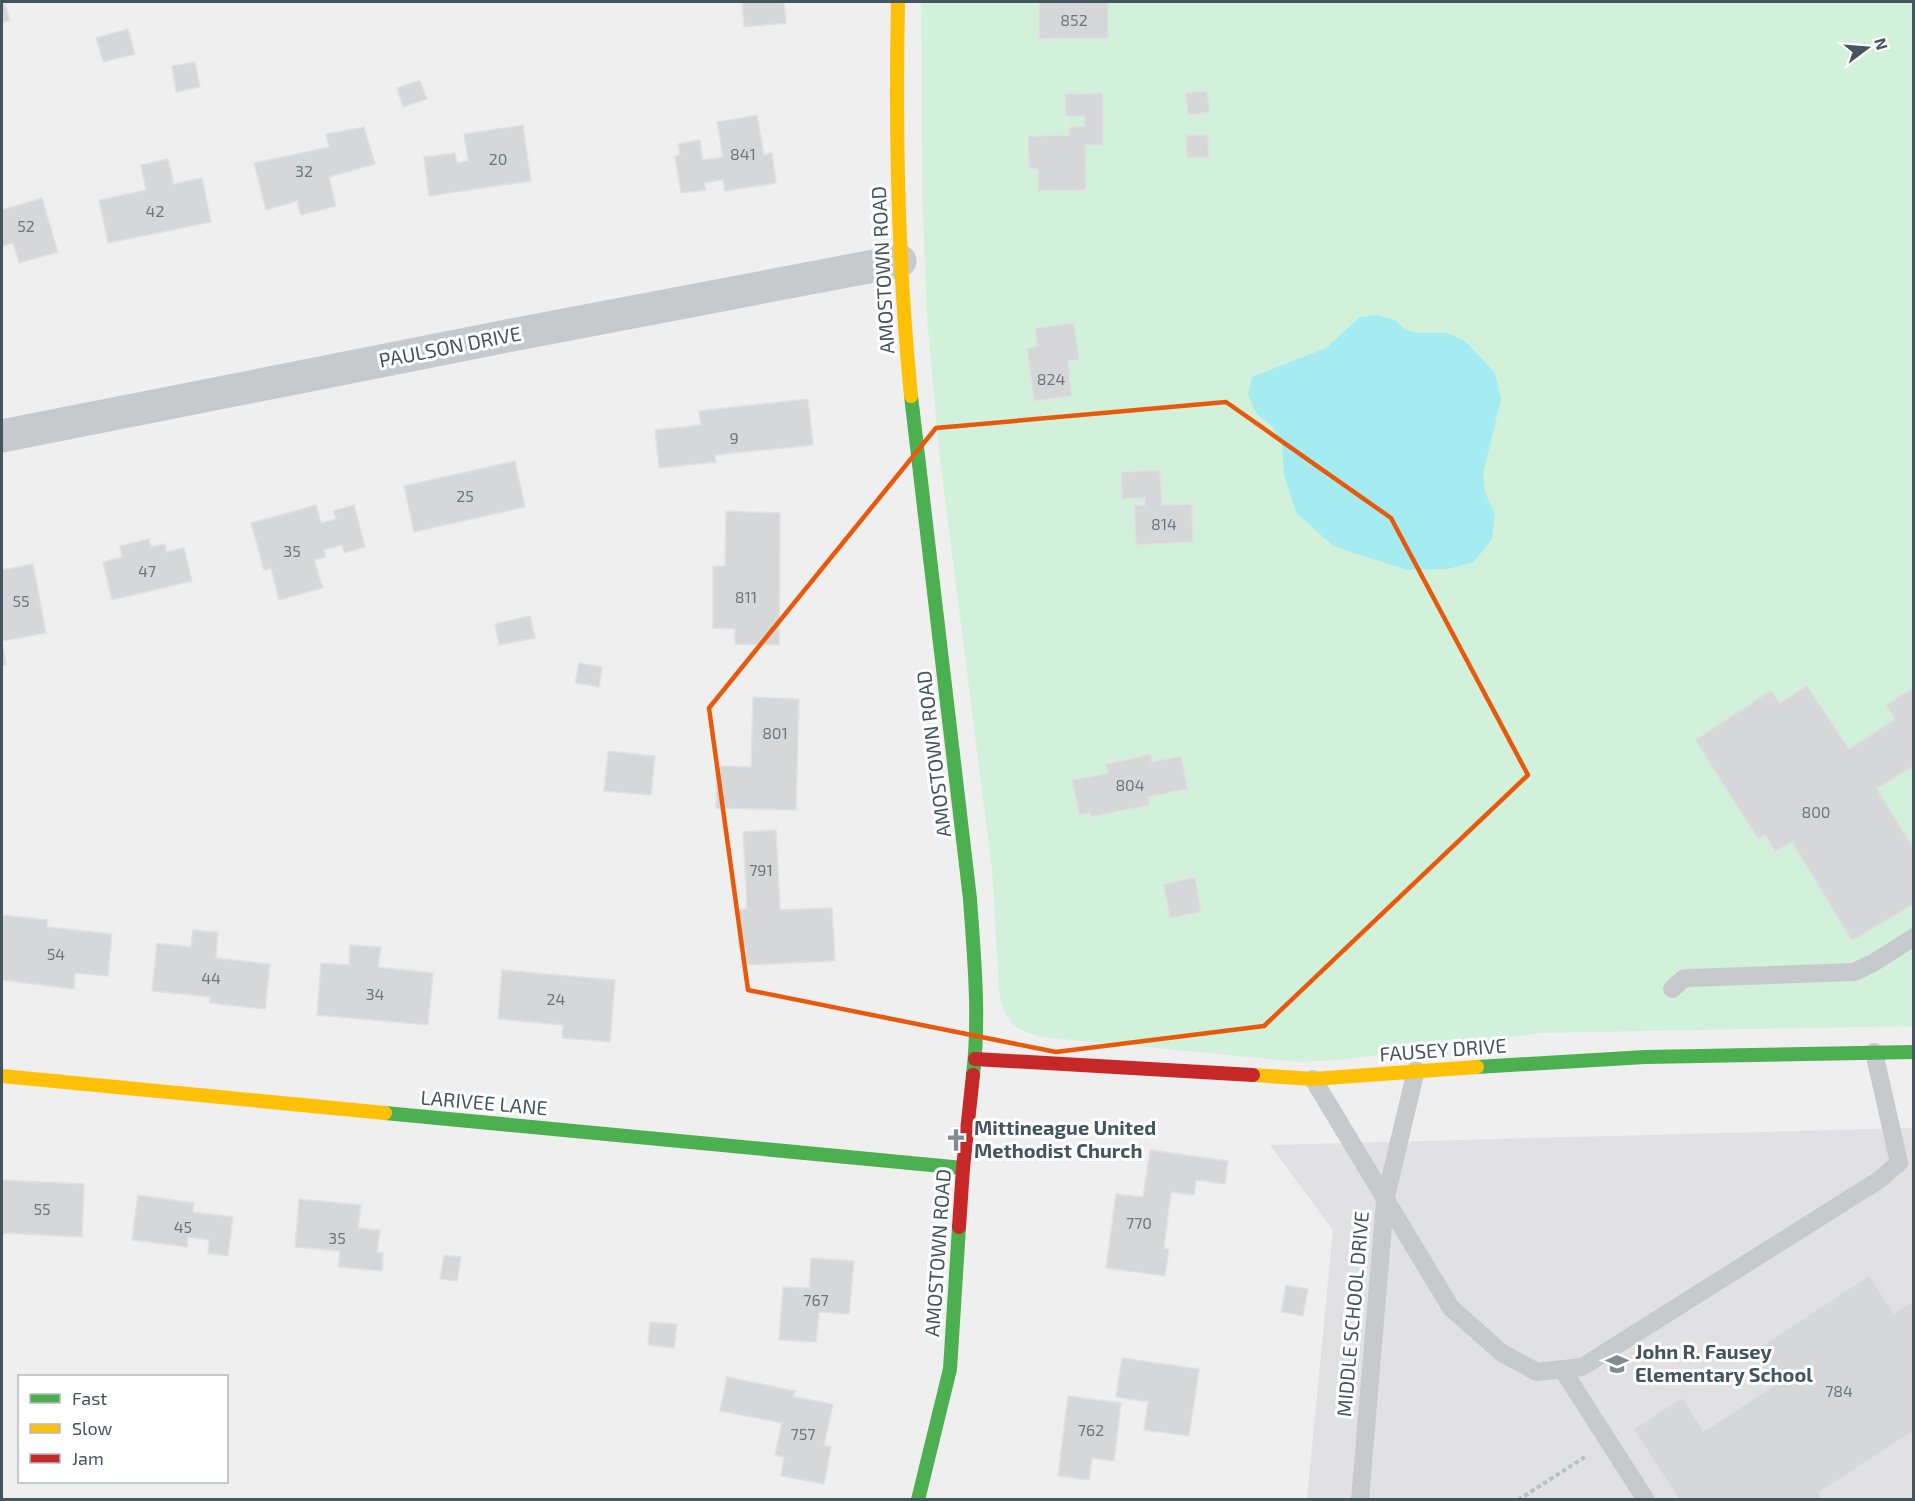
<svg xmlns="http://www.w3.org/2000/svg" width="1915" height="1501" font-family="'Exo 2',sans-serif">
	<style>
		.education { fill: #e1e0e2 }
		.green { fill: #d2f1da }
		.water { fill: #a4ecf2 }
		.building { fill: #d6d7d8; stroke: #e1e1e2; stroke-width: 1.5 }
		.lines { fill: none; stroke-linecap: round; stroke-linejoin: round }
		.path { stroke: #b5c3bd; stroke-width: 4; stroke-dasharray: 4.5 3; stroke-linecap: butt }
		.lane { stroke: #c7cacc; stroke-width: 18 }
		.street { stroke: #c7cacc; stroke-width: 33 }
		.fast { stroke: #4caf50; stroke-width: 14 }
		.slow { stroke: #ffc107; stroke-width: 14 }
		.jam { stroke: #c62828; stroke-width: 14 }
		.marked { fill: none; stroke: #e8590c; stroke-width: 4.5; stroke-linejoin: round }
		.labels { text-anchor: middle; stroke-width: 6; stroke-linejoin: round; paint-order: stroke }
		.number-label { font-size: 16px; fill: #6b777e }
		.street-label { font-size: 20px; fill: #45555e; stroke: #fff }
		.poi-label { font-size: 20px; font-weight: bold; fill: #45555e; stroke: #fff; text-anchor: start }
	</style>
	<rect width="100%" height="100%" fill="#f0efef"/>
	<path class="education" d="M1913,1128V1499H1307L1333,1230L1270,1145Z"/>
	<path class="green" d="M921,2H1913V1026L1541,1033L1340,1060L1299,1062L1042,1037C1011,1029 1004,1021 999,990L992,870L939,451L927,317L922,195Z"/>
	<path class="water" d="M1377,315L1395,320L1406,330L1417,333H1448L1465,341L1495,373L1501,399L1483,474L1485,492L1495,515L1492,539L1474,562L1448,569L1407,570L1333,546L1296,512L1284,475L1282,446L1274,428L1257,414L1248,395L1252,377L1326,348L1360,317Z"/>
	<path class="building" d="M2,2H4L10,20L2,23Z
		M742,2H784L786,23L744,27Z
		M1039,2H1108V38L1039,39Z
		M128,29L135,54L103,62L96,38Z
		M195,62L200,87L176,92L172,66Z
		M420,80L427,99L403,107L397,88Z
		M1207,91L1210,112L1188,115L1185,93Z
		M1103,93V145H1085L1086,190L1038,191V169H1029L1028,136L1069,135V127L1085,126L1084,116H1066L1065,94Z
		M757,115L764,155L772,153L776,183L725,191L723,180L704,183L706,190L681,193L675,156L680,155L678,144L700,140L703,160L723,157L717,122Z
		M523,125L531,181L429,196L424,157L455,153L457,163L468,161L464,134Z
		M364,127L375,164L329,177L336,206L301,215L297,201L266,210L254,163L329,147L326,134Z
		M1186,135H1208L1209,157L1187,158Z
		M168,159L174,184L202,178L211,222L108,243L99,200L146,190L141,165Z
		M42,198L58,252L19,263L13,243L2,246V210Z
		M1074,323L1079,360L1068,361L1072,396L1034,401L1027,348L1037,346L1035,328Z
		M808,399L813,445L715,455L716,462L659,468L655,430L701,425L699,411Z
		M515,461L525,507L414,532L404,486Z
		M1160,470L1162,505L1192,504L1193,542L1136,545L1134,505H1145V498L1122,499L1121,472Z
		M316,505L321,523L336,519L333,511L354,505L365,547L344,553L342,545L324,550L326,557L314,560L323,588L279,600L271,568L264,570L251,523Z
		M726,511L780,513L779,645L735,644V629L713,628V566H725Z
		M149,539L151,547L165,544L167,552L184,548L192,581L112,600L103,562L122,557L120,546Z
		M33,564L46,633L2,641L6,665L2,666V570Z
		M530,616L535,638L499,645L495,624Z
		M579,663L602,667L599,687L575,683Z
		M1807,685L1849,749L1895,719L1886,705L1914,687V766L1877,789L1914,849V904L1852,941L1792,842L1775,852L1765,835L1758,839L1695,740L1771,690L1780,703Z
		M753,697L799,699L796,810L716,808L717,766L751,767Z
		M608,751L655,756L651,795L604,791Z
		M1151,754L1152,762L1181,756L1188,789L1148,797L1150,805L1091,817L1090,813L1079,815L1072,780L1108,773L1106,764Z
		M776,830L780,910L832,908L835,961L747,965L746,948H739L738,909H747L743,832Z
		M1195,877L1201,912L1170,918L1163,884Z
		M2,915L48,920L47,927L112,934L108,976L75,973L74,989L2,980Z
		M193,930L218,932L216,958L270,964L265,1009L210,1003V997L152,991L157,943L191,947Z
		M350,945L381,947L378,967L433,973L428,1025L317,1015L321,963L349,965Z
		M502,970L615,980L610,1042L562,1038L563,1025L498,1019Z
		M1150,1150L1228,1161L1225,1184L1196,1180L1194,1195L1171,1192L1164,1248L1169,1249L1165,1276L1106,1268L1116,1194L1143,1197Z
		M2,1180L84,1184L82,1237L2,1233Z
		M138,1195L194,1203L193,1212L233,1217L228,1256L208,1253L209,1240L188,1237L187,1247L132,1240Z
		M299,1199L361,1205L358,1228L380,1230L377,1253H383L382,1271L338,1267L340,1251L295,1247Z
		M444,1255L461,1257L457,1281L440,1279Z
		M811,1258L854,1261L849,1314L819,1312L816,1342L779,1340L783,1287L809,1288Z
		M1869,1275L1894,1313L1914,1300V1431L1819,1493L1823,1500H1679L1633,1429L1682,1397L1704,1431L1774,1385L1752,1352Z
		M1286,1285L1308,1289L1303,1316L1281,1312Z
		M650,1322L677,1324L674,1348L648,1345Z
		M1122,1358L1199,1369L1189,1436L1144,1430L1148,1402L1116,1397Z
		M727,1377L795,1391L793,1397L833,1404L824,1445L831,1447L824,1484L781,1476L784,1457L775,1455L782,1423L720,1411Z
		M1068,1396L1121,1403L1114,1461L1092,1458L1089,1480L1058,1476Z"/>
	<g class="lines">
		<path class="path" d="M1518,1500L1585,1457"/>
		<path class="lane" d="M1672,989L1683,979L1690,978L1854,972L1873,963L1914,937
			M1313,1079L1451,1308L1502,1353L1537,1372L1582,1367L1879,1180L1899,1163L1874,1052
			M1562,1369L1646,1500
			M1360,1500L1385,1201L1416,1070"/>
		<path class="street" d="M2,436L512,335L900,261"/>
		<path class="fast" d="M911,396L970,899C974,957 980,1017 973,1075
			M1477,1067L1645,1057L1914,1052
			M385,1113L963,1168
			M918,1500L950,1369L959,1227"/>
		<path class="slow" d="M898,2C895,134 898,265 911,396
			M1253,1075L1313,1079L1477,1067
			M2,1076L385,1113"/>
		<path class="jam" d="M975,1059L1253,1075
			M959,1227L963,1168L973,1075"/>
	</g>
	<path class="marked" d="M1226,402L1391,518L1528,775L1264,1026L1056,1052L748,990L709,708L936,428Z"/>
	<defs>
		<g id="church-bare" transform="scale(1.8)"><path d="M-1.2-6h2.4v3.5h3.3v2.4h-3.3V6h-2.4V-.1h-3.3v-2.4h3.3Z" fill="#818b91" stroke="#fff" stroke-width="2.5" paint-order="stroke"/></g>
		<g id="school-bare" transform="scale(1.8)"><path d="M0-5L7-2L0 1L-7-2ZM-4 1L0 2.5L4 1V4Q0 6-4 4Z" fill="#818b91" stroke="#fff" stroke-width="2.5" paint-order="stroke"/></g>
	</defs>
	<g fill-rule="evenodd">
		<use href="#church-bare" x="956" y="1140"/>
		<use href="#school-bare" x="1617" y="1364"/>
	</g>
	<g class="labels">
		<g class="number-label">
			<text x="1074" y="26">852</text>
			<text x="743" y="160">841</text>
			<text x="498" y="165">20</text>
			<text x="304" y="177">32</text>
			<text x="155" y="217">42</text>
			<text x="26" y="232">52</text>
			<text x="1051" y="385">824</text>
			<text x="734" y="444">9</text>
			<text x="465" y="502">25</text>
			<text x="1164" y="530">814</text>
			<text x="292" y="557">35</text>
			<text x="147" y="577">47</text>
			<text x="746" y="603">811</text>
			<text x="21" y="607">55</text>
			<text x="775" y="739">801</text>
			<text x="1130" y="791">804</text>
			<text x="1816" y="818">800</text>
			<text x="761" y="876">791</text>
			<text x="56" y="960">54</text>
			<text x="211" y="984">44</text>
			<text x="375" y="1000">34</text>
			<text x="556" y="1005">24</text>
			<text x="42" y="1215">55</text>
			<text x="1139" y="1229">770</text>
			<text x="183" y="1233">45</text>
			<text x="337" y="1244">35</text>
			<text x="816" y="1306">767</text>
			<text x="1839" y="1397">784</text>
			<text x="1091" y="1436">762</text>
			<text x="803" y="1440">757</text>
		</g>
		<g class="street-label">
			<text transform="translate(883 270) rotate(-93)" y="7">AMOSTOWN ROAD</text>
			<text transform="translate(450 347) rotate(-11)" y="7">PAULSON DRIVE</text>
			<text transform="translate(934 754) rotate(-97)" y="7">AMOSTOWN ROAD</text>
			<text transform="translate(1443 1050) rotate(-4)" y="7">FAUSEY DRIVE</text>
			<text transform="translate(484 1103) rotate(5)" y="7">LARIVEE LANE</text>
			<text transform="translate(938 1253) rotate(-86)" y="7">AMOSTOWN ROAD</text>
			<text transform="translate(1353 1314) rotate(-85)" y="7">MIDDLE SCHOOL DRIVE</text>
		</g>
		<g class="poi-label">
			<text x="974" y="1135">Mittineague United<tspan x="974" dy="23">Methodist Church</tspan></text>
			<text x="1635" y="1359">John R. Fausey<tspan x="1635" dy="23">Elementary School</tspan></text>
		</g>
	</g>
	<rect width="1915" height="1501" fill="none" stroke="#45555e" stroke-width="6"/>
	<rect x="18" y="1375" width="210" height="108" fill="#ffffff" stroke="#b5bbbf" stroke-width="1.5"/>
	<rect x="30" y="1394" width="30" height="9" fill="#4caf50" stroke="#b5bbbf" stroke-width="1.5"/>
	<text x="72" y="1405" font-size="18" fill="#45555e">Fast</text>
	<rect x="30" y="1424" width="30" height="9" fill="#ffc107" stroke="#b5bbbf" stroke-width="1.5"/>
	<text x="72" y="1435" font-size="18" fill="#45555e">Slow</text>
	<rect x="30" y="1454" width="30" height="9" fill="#c62828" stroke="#b5bbbf" stroke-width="1.5"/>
	<text x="72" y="1465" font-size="18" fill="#45555e">Jam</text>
	<g transform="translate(1867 48) rotate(74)" stroke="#ffffff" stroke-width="4.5" paint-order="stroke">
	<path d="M0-4.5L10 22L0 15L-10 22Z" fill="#45555e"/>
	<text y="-9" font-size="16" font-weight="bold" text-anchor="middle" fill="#45555e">N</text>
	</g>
</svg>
